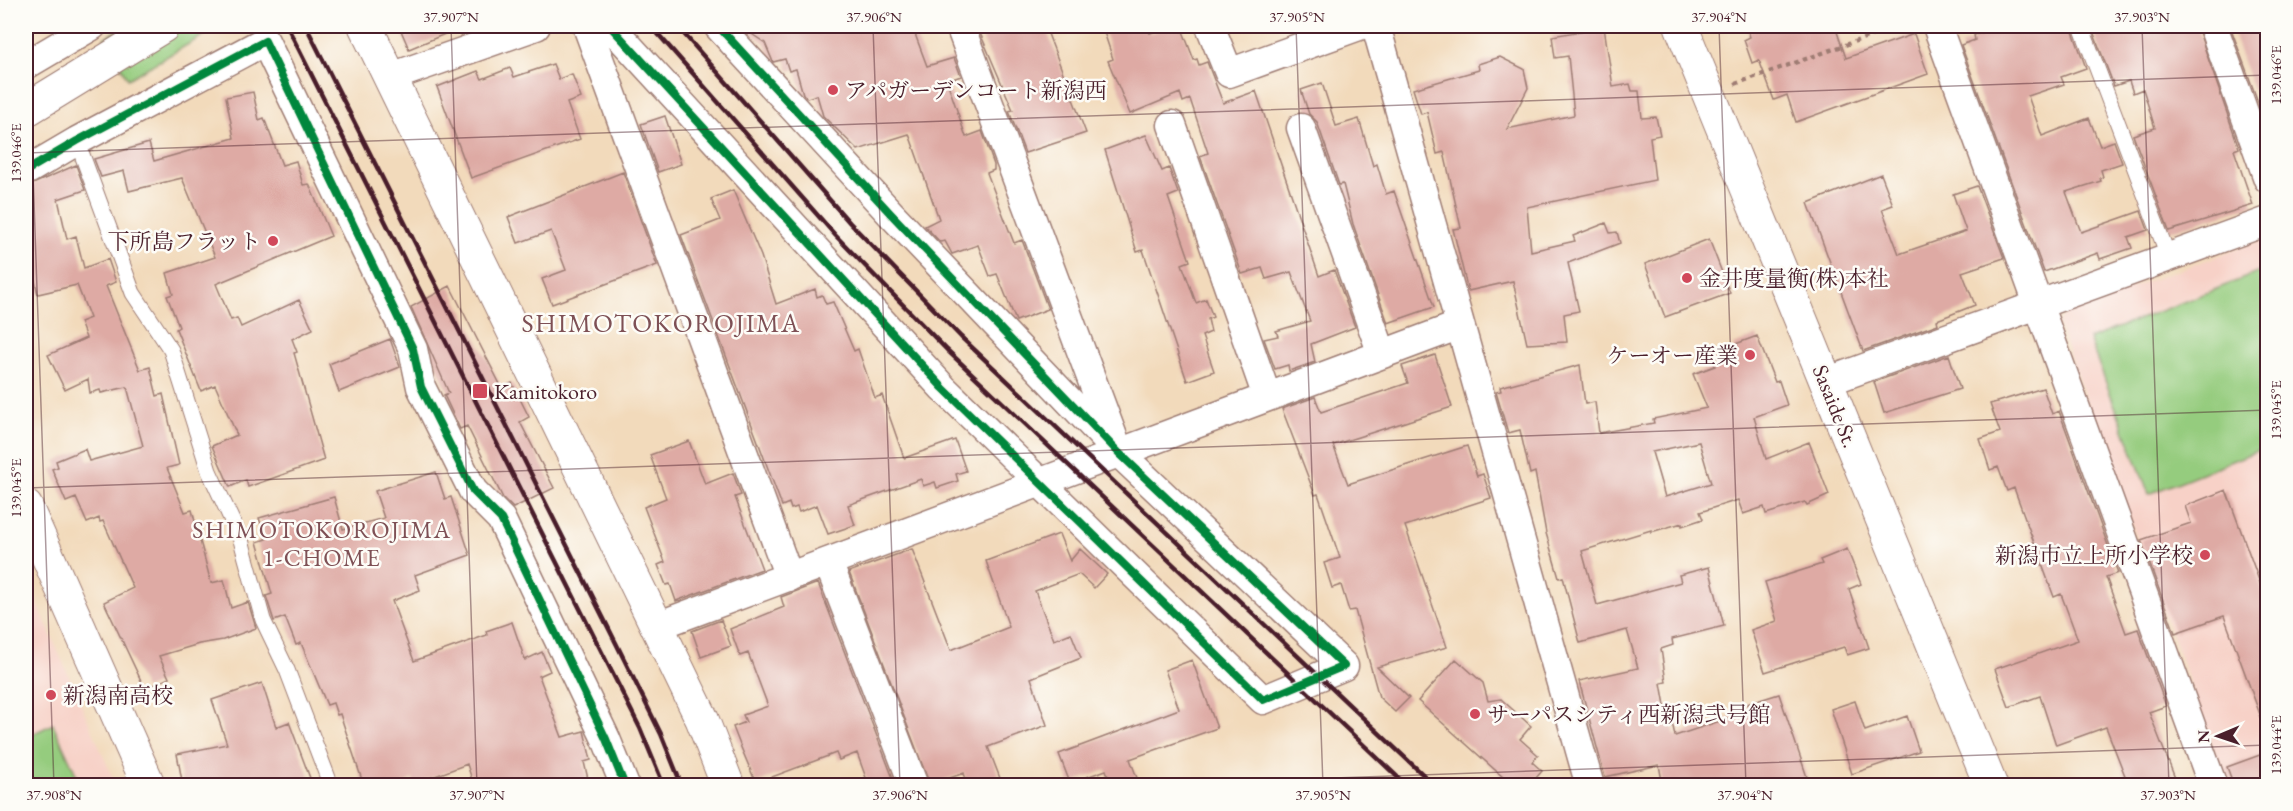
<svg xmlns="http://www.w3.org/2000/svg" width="2293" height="811" font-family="'EB Garamond','Noto Serif JP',serif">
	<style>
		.built { fill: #f7d1c7 }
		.green { fill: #95cc7e; stroke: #707654; stroke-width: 1.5 }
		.building { fill: #deaaa4; fill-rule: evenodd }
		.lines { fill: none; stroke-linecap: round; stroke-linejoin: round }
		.lane-casing { stroke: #9e7c73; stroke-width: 17 }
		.street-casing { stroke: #9e7c73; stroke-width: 31 }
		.secondary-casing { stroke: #9e7c73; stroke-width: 35 }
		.primary-casing { stroke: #9e7c73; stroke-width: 35 }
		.path { stroke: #9e7c73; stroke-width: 4; stroke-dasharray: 4.5 4.5; stroke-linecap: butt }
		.lane { stroke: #fff; stroke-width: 15 }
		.street { stroke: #fff; stroke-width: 28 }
		.secondary { stroke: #fff; stroke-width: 33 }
		.primary { stroke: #fff; stroke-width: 33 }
		.rail { stroke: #4a1f2b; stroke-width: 4.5 }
		.cycleway-casing { stroke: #fdfcf7; stroke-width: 11 }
		.cycleway { stroke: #00873e; stroke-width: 8 }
		.ticks { fill: none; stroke: #4a1f2b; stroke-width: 1.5; stroke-opacity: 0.45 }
		.poi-dot { fill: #d1495b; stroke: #fdfcf7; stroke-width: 2 }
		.labels { text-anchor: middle; stroke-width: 5; stroke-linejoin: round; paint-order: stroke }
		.poi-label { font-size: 22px; fill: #4a1f2b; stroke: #fdfcf7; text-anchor: start }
		.street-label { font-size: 22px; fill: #4a1f2b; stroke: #fdfcf7 }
		.neighbourhood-label { font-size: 24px; letter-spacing: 1.5px; fill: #7e5055; stroke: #fdfcf7 }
		.quarter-label { font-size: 26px; letter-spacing: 1.5px; fill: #7e5055; stroke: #fdfcf7 }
		.neatline { fill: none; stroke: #4a1f2b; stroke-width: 2 }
		.ticks-label { font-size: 15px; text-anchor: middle; fill: #4a1f2b }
	</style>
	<rect width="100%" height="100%" fill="#fdfcf7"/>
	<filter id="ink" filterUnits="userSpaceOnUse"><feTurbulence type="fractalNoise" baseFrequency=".0167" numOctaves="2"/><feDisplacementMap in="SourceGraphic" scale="12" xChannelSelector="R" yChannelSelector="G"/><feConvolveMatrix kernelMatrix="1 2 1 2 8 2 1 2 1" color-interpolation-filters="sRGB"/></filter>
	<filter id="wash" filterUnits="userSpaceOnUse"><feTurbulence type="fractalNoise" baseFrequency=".008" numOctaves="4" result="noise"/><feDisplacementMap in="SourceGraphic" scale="24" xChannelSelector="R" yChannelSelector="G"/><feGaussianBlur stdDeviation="1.35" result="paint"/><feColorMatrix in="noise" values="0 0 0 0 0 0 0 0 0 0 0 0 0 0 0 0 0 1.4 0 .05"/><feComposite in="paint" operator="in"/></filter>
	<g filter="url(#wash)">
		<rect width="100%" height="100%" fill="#f2dabb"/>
		<path class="built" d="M2267,238V785H2227L2058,324L2067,311Z
			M26,578L38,605L116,785H26Z"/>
		<path class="green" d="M126,26H220L128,79L104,38Z
			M2267,269V447L2149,494L2089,339Z
			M53,724L81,785H26V737Z"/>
		<g id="blocks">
			<path class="building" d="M399,26H464L409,49Z
				M740,26H912L927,66L954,58L961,76L947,81L966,137L982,131L994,165V170L987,173L1014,243L1022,240L1048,309L1016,321L997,274L990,276L978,245L952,254L945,241L940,242L925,226L939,219L909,134L858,150L823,116L817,95L807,98L803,94L796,69L789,71L785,59L773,62L765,43Z
				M977,26H1045L1086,133L1025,153L1009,111L1013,110Z
				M1102,26H1147L1150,33L1169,26H1181L1194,60L1197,59L1199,65L1207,62L1223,103L1256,91L1319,276L1334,270L1355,327L1311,344L1315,362L1289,371L1288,365L1275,369L1264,339L1278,336L1276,331L1310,321L1291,272L1266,279L1262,268L1242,274L1200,156L1208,153L1190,99L1183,102L1180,93L1130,114L1108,61L1113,59Z
				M1746,26H1835L1846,58L1914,34L1928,74L1796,122L1787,95L1774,100L1759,60L1752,63L1744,40L1750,37Z
				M1982,26H2071L2086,68L2061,77L2064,84L2028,96L2042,136L2089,118L2100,146L2114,141L2122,163L2101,170L2103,177L2100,178L2101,181L2066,192L2081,232L2141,211L2148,230L2128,237L2132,248L2100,259L2098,253L2044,272L1961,45L1975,40L1974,35L1984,32Z
				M2091,26H2197L2239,148L2234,150L2253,205L2169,231L2133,135L2155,128L2143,89L2133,93L2129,81L2114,86Z
				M2230,26H2262L2268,39V129Z
				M1604,27L1613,87L1630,84L1632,91H1639L1642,118L1656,117L1660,135L1650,137L1655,180L1527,207L1531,251L1575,241L1573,236L1606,223L1610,233L1617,232L1620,243L1568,263L1579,311L1564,314L1567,342L1527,344L1513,281L1468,291L1453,229L1461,228L1444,152L1437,154L1427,112L1421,114L1413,89L1479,70L1478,64L1500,57L1524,69L1528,88L1507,129L1574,115L1568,56L1555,58L1552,36Z
				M553,64L559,79L572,74L581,98L567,103L580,139L471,178L437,87L478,71L482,79L510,68L514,77Z
				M1322,83L1336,126L1359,119L1373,166L1377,164L1386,194L1394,191L1434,307L1388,323L1353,224L1343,184L1339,185L1317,122L1309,114L1301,90Z
				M253,92L259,120L264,118L282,165L296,161L303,185L309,184L331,236L216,284L231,320L237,318L241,327L299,300L313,329L292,339L297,352L294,353L324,460L248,487L246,480L230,487L212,446L237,435L215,385L201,391L176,329L179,327L167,296L173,294L167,273L215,257L182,178L129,191L124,171L101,177L94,159L149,143L154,161L234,138L226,97Z
				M665,116L681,164L658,172L641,124Z
				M1146,135L1162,171L1169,168L1178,193L1168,197L1190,261L1182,264L1196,303L1206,299L1213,317L1208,319L1211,332L1202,336L1214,371L1187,381L1143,250L1137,252L1105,150Z
				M76,165L85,190L58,199L67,239L76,236L84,268L108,259L116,282L106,286L140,370L150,367L157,396L163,394L179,465L167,468L185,512L192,510L211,583L224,580L231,608L248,602L256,628L223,640L199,644L159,656L169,678L145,689L104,602L133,588L103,521L100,522L99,518L87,523L76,498L66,502L52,469L58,467L56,461L85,449L89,461L143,446L127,387L101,393L100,390L90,393L88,379L65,390L48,355L86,338L80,322L90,318L77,285L38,294L33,273L26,275V187Z
				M623,172L657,265L552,304L542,279L566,270L551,231L518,243L508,217Z
				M1881,174L1893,205L1882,209L1899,254L1966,231L1953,194L1977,186L2004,258L1962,272L1975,305L1937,320L1938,324L1863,351L1808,203Z
				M733,190L761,256L776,304L815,289L817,297L822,295L826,304L833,302L854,351L858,349L875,398L882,395L904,458L955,440L966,471L956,474L958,481L937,488L935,482L923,486L921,479L848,505L855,525L828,534L817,505L799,512L797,507L791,509L789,503L782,506L681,235L720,220L711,199Z
				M1709,239L1730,293L1665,317L1645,264Z
				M450,286L502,388L512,383L529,417L520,422L554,488L513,508L503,498L467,426L460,429L444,395L449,393L411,307Z
				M1757,336L1775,382L1779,381L1787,405L1754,417L1766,459L1809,442L1829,495L1807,505L1805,502L1766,514L1764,507L1743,514L1738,500L1700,512L1703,519L1682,526V523L1651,532V530L1582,551L1597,605L1681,582L1679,575L1709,567L1724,626L1672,639L1673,645L1661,649L1666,682L1661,683L1668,722H1672L1675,736L1750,711L1747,704L1779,694L1810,786H1663L1659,765L1605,777L1579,681L1638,668L1627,630L1580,643L1563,577L1559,578L1546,533L1535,472L1530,474L1520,430L1508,433L1496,392L1501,391L1500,387L1580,365L1585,404L1595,402L1599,433L1654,423L1653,419L1707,408L1693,374L1715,366L1712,359L1735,350L1733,345ZM1699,442L1711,483L1665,497L1652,452Z
				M390,339L400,367L339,392L329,364Z
				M1435,355L1452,407L1333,445L1348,484L1467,446L1477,476L1483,474L1491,498L1405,526L1447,647L1377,667L1409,698L1395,712L1379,697L1355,610L1349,611L1341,585L1332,588L1324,563L1340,558L1318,494L1315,495L1282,409L1315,397L1321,412L1408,383L1402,366Z
				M1949,355L1960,389L1884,413L1874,382Z
				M2043,388L2052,414L2059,411L2118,573L2106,577L2126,633L2138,629L2166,706L2149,712L2178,786H2129L2106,727L2056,745L2040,696L2009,707L1995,669L2078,640L2061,594L2054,597L2014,488L2007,491L1998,467L1990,470L1980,439L2000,432L1990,404Z
				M689,441L705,484L733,473L741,495L735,497L762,569L676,601L670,584L666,585L658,565L665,562L644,507L666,498L650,455Z
				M436,472L445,499L451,497L470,555L415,575L420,590L392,601L414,661L487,635L486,631L512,622L525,660L542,652L550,671L539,676L562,737L584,731L591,760L584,762L588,779L564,786H474L467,764L414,784L413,779L397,786H364L340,714L337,715L333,703L327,705L301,643L296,645L285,617L274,621L266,596L272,594L257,542L266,539L259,518L334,497L343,529L384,518L375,491Z
				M2226,490L2268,605V728H2265L2224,616L2175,633L2141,540L2191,523L2185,506Z
				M1059,534L1070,561L1080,549L1107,574L1094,588L1079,574L1035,591L1054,640L1071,633L1081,658L1031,678L1047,725L988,747L1003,786H968L964,773L930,785L849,572L912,549L951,650L1009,627L986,561Z
				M1847,549L1861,584L1849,589L1869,648L1847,655L1844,647L1765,672L1751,630L1777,621L1765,582L1822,564L1820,560Z
				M818,583L896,786H869L857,753L839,760L836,753L756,783L740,745L733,727L746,722L743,715L768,706L748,653L740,656L730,629L784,607L781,597Z
				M721,620L731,646L701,657L692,631Z
				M1456,659L1483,683L1488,701L1501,699L1531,726L1520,739L1538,755L1532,762L1542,771L1529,786H1513L1418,701Z
				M1192,660L1217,728L1130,759L1140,786H1112L1106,770L1070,783L1059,754L1179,709L1165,670Z
				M262,683L276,727L289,722L313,786H183L177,754L227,744L212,700Z
				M1855,701L1865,731L1907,716L1919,751L1852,774L1831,709Z
				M2268,752V786H2234L2227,767Z"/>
		</g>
	</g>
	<g filter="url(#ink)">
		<use href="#blocks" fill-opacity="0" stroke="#9e7c73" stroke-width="1.5"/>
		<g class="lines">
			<g class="lane-casing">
				<path id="lane" d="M2081,26L2169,258
					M77,141L133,293L171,350L209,471L241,540L263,620L287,670L331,786"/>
			</g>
			<g class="street-casing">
				<path id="street" d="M587,26L789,577
					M610,26L943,388L1263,700L1344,666L1119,453L891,214L718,26
					M960,26L1115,442
					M1210,26L1229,73L1359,26
					M1376,26L1590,786
					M1937,26L2213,786
					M2213,26L2268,179
					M26,65L92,26
					M391,77L536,26
					M1172,125L1267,397
					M1301,128L1382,354
					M26,171L77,141L265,41L413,349L421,387L473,491L501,519L606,739L625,786
					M1826,382L2268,221
					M828,562L914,786
					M657,626L1460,325"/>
			</g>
			<g class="secondary-casing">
				<path id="secondary" d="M365,26L702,719L728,786
					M26,110L163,26"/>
			</g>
			<g class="primary-casing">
				<path id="primary" d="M1681,26L1991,786
					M26,507L149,786"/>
			</g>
			<path class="path" d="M1735,84L1899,26"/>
			<use href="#lane" class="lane"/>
			<use href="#street" class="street"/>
			<use href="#secondary" class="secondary"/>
			<use href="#primary" class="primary"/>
			<path class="rail" d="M287,26L640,728L664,786
				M306,26L616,643L661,734L682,786
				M651,26L836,236L947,350L1407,786
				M677,26L850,223L961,337L1435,786"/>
			<g class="cycleway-casing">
				<path id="cycleway" d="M610,26L943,388L1263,700L1344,666L1119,453L891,214L718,26
					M26,171L77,141L265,41L413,349L421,387L473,491L501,519L606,739L625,786"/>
			</g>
			<use href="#cycleway" class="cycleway"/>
		</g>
	</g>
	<path class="ticks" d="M28,26L54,786M451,26L477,786M873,26L900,786M1296,26L1323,786M1719,26L1746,786M2142,26L2169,786M26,153L2268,75M26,488L2268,410M1108,786L2268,745"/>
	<g class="poi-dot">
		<circle cx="833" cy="90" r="6"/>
		<circle cx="273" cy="241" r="6"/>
		<circle cx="1687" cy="278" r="6"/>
		<circle cx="1750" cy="355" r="6"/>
		<rect x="472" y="383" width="16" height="16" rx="3"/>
		<circle cx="2205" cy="555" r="6"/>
		<circle cx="51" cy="695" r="6"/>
		<circle cx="1475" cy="714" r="6"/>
	</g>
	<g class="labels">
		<g class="poi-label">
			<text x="845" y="98">アパガーデンコート新潟西</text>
			<text x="261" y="249" text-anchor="end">下所島フラット</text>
			<text x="1699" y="286">金井度量衡(株)本社</text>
			<text x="1738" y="363" text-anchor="end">ケーオー産業</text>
			<text x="494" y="399">Kamitokoro</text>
			<text x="2193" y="563" text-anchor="end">新潟市立上所小学校</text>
			<text x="63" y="703">新潟南高校</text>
			<text x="1487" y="722">サーパスシティ西新潟弐号館</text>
		</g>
		<g class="street-label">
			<text transform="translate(1836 406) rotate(68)" y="8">Sasaide St.</text>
		</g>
		<g class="neighbourhood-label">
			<text x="322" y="538">SHIMOTOKOROJIMA<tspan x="322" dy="28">1-CHOME</tspan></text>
		</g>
		<g class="quarter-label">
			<text x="661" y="332">SHIMOTOKOROJIMA</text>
		</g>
	</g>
	<rect width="2293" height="811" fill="none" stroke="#fdfcf7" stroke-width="66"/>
	<g transform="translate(2218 736) rotate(268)" stroke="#fdfcf7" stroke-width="4.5" paint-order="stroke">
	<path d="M0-4.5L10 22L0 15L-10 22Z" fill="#4a1f2b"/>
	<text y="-9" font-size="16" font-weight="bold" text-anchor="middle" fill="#4a1f2b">N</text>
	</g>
	<rect x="33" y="33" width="2227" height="745" class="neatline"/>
	<g class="ticks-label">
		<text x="451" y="22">37.907°N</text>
		<text x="874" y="22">37.906°N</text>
		<text x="1297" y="22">37.905°N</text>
		<text x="1719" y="22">37.904°N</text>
		<text x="2142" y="22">37.903°N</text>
		<text transform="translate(2276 75) rotate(-90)" y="5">139.046°E</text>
		<text transform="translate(16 153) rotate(-90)" y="5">139.046°E</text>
		<text transform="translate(2276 410) rotate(-90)" y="5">139.045°E</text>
		<text transform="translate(16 488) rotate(-90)" y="5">139.045°E</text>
		<text transform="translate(2276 745) rotate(-90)" y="5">139.044°E</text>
		<text x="54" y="800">37.908°N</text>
		<text x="477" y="800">37.907°N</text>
		<text x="900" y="800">37.906°N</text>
		<text x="1323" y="800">37.905°N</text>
		<text x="1745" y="800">37.904°N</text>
		<text x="2168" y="800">37.903°N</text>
	</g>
</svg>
